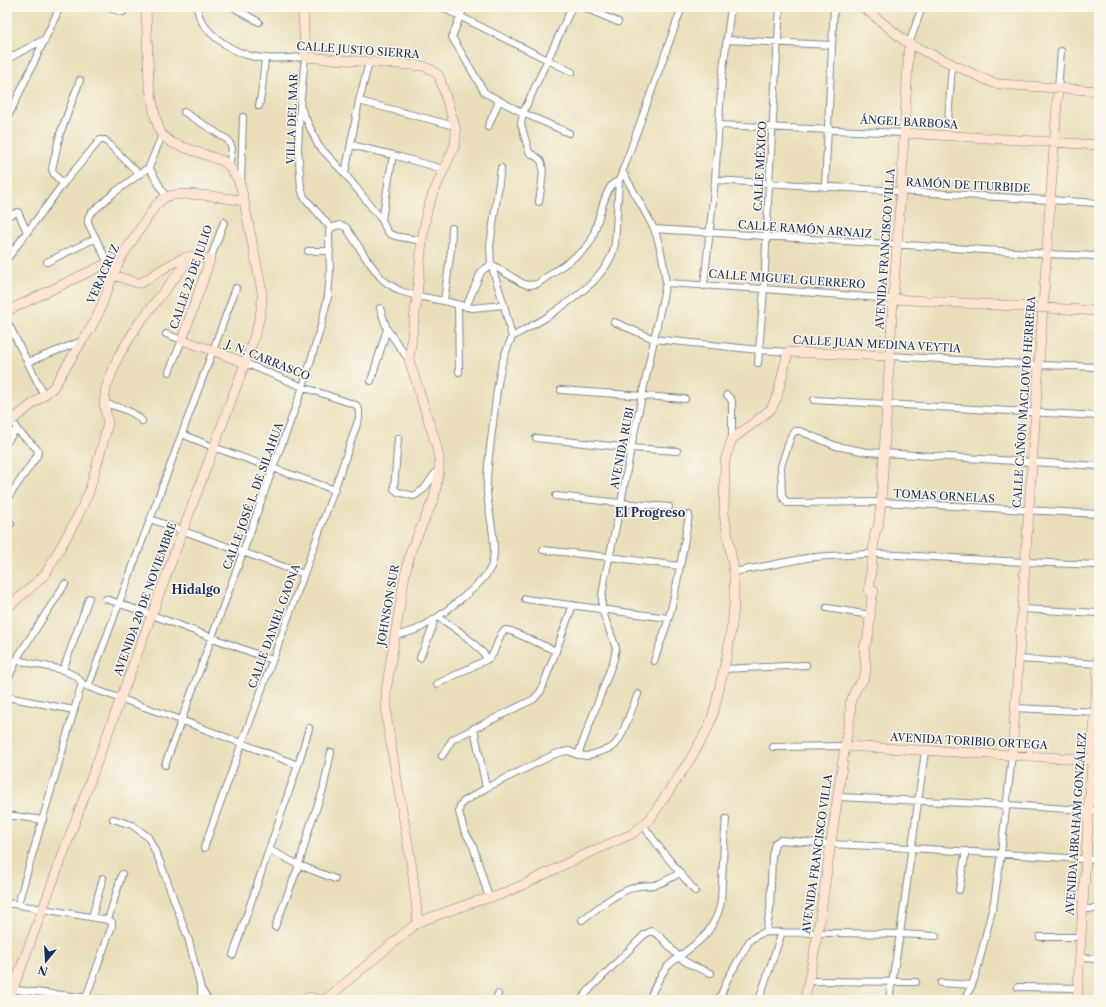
<svg xmlns="http://www.w3.org/2000/svg" width="1106" height="1007" font-family="'Libre Caslon Text',serif">
	<style>
		.lines { fill: none; stroke-linecap: round; stroke-linejoin: round }
		.street-casing { stroke: #82868c; stroke-width: 8 }
		.secondary-casing { stroke: #82868c; stroke-width: 10 }
		.street { stroke: #fff; stroke-width: 6 }
		.secondary { stroke: #fde4d0; stroke-width: 9 }
		.labels { text-anchor: middle; stroke-width: 3; stroke-linejoin: round; paint-order: stroke }
		.street-label { font-size: 11px; fill: #1b2f5e; stroke: #fbf7ec }
		.neighbourhood-label { font-size: 12px; font-weight: bold; fill: #1b2f5e; stroke: #fbf7ec }
	</style>
	<rect width="100%" height="100%" fill="#fbf7ec"/>
	<filter id="ink" filterUnits="userSpaceOnUse"><feTurbulence type="fractalNoise" baseFrequency=".025" numOctaves="2"/><feDisplacementMap in="SourceGraphic" scale="8" xChannelSelector="R" yChannelSelector="G"/><feConvolveMatrix kernelMatrix="1 2 1 2 8 2 1 2 1" color-interpolation-filters="sRGB"/></filter>
	<filter id="wash" filterUnits="userSpaceOnUse"><feTurbulence type="fractalNoise" baseFrequency=".012" numOctaves="4" result="noise"/><feDisplacementMap in="SourceGraphic" scale="16" xChannelSelector="R" yChannelSelector="G"/><feGaussianBlur stdDeviation="0.9" result="paint"/><feColorMatrix in="noise" values="0 0 0 0 0 0 0 0 0 0 0 0 0 0 0 0 0 1.4 0 .05"/><feComposite in="paint" operator="in"/></filter>
	<g filter="url(#wash)">
		<rect width="100%" height="100%" fill="#e9deb9"/>
	</g>
	<g filter="url(#ink)">
		<g class="lines">
			<g class="street-casing">
				<path id="street" d="M104,7L123,12
					M197,7C198,12 199,17 202,22C213,39 235,53 255,57C271,60 288,58 305,57L300,107L298,148L301,188L304,197L331,228
					M233,7L259,22
					M441,7L572,72
					M464,7L452,37L485,93L523,113L569,133
					M583,7L618,22
					M7,9L10,7
					M727,40L832,45
					M909,44L922,7
					M7,59L45,39
					M1058,89L1061,51
					M359,101L455,126
					M259,106L262,89L265,58
					M301,108L318,145L345,174L382,220L387,231L390,234L395,236L422,241
					M184,112L228,140L232,148L229,166
					M9,115L60,7
					M948,121L952,64
					M719,125L904,133
					M488,127L499,101
					M351,145L393,155L443,169
					M149,167L166,197
					M501,168L490,246L491,264L504,305L512,337
					M345,174L359,101L369,62
					M715,180L1099,203
					M241,183L243,117
					M63,184L54,174L52,169L60,134L80,80
					M825,187L834,7
					M539,202C540,194 546,165 540,160C537,156 532,155 529,152L521,124L523,113L572,7
					M7,216L18,212L27,232
					M382,220L393,155
					M331,228L339,225L346,227L366,258L381,278L387,283L400,291L417,296L444,301L472,308L504,305
					M654,229L1047,254L1099,256
					M308,251H330
					M7,259L63,184L100,140H105L139,174
					M210,260L224,222
					M47,262L96,238
					M108,263L88,223V218L90,214L115,192L149,167L162,135
					M491,264L522,283L528,285L537,284L583,251C586,248 589,244 591,241C597,228 604,191 613,184C614,182 617,182 619,181
					M666,283L764,289L893,299
					M704,286L715,180L722,77L731,7
					M444,301L451,250L452,228
					M458,305L459,372
					M466,307L481,272L491,264
					M380,308L387,329L409,360
					M7,321L44,395
					M614,322L654,339L759,350L788,352
					M166,334L182,340L169,372
					M512,337L547,317L574,298L593,282L606,266L612,255L615,244L619,181L682,7
					M890,356L1039,365L1099,367
					M28,362L82,341
					M758,363L764,289L769,183L780,7
					M371,381L387,329
					M561,390L685,399
					M727,395L730,398L732,401V439
					M814,400L1099,416
					M104,403C117,407 133,410 142,421
					M182,434L213,447L335,490
					M398,438L394,489L398,492L414,496L424,489L439,468
					M536,438L631,448L677,451
					M7,442L16,429V426
					M1099,466L867,452L836,446L800,431H795L791,436L781,466L782,496L787,503L881,502L1099,514
					M556,496L621,503L669,507
					M7,499L37,456L38,450L36,448L16,429
					M150,519L304,574
					M7,521L11,524
					M543,550L609,557L680,566
					M879,554L1025,562L1099,565
					M734,572L812,557L867,554
					M106,599L152,615L272,660
					M525,599L668,618
					M827,608L870,615
					M1022,609L1099,613
					M438,617C457,629 474,641 488,659
					M394,636C403,634 412,632 420,628C437,619 484,584 491,567C499,548 488,513 487,492C486,471 490,451 492,431C495,410 496,389 501,368C503,357 508,347 512,337
					M420,658L432,629L434,620
					M1019,659L1099,664
					M16,660L63,670L77,677L82,683L88,687L181,720L298,765
					M654,661C659,646 665,632 669,617C678,584 683,549 689,515
					M724,669L806,665
					M63,670L89,598
					M7,683L9,677L19,655L65,584
					M437,684L488,659L493,654L501,634L505,630L511,631L556,651
					M88,687L236,288
					M7,697L74,710
					M1015,708L1097,712
					M474,728L486,788
					M773,747L845,746
					M578,755L614,659L616,648L602,610V597L605,577L621,503L631,448L666,283C664,265 661,246 654,229C644,209 633,190 622,171
					M442,756L452,740L455,738L534,699L541,691L573,605
					M165,765L243,552L273,468L303,387L321,326L328,296L330,272L329,237V231L331,228
					M838,797L1007,805L1099,811
					M7,815L43,820
					M113,819L132,825L148,837L153,847L161,864L189,941L201,989V1000
					M643,825L662,851L695,891
					M204,848C255,705 310,563 359,418V410L356,405L303,387L245,363
					M270,850L299,865L335,879
					M959,890L966,851
					M489,898L473,846L464,830L459,812L460,806L463,802L486,788L555,754L562,752L569,751L578,755L587,756L611,748L615,745L621,736L638,694
					M7,903L108,920L112,922V926L85,1000
					M18,904L82,683
					M1083,909H1099
					M92,917L103,878
					M108,920L122,874
					M582,920C598,908 615,893 635,887C641,885 648,886 654,885C664,883 672,877 680,873
					M275,927L299,865L310,826L323,790L331,752
					M766,932L770,910L772,856L775,843L780,840L831,844L911,848L1099,860
					M1040,937H1081
					M233,955L298,765L309,728
					M1080,958L1099,959
					M809,981L916,982
					M941,983L972,985
					M1018,987L1078,988
					M7,989L109,1000
					M201,989L208,1000
					M495,1000L498,994
					M581,1000L590,989L644,935L651,931C663,935 670,949 679,957C688,965 700,969 711,973
					M649,1000C654,988 659,977 667,967C677,957 689,950 699,941C710,932 719,915 721,901L724,842L726,819
					M719,1000L727,980L750,940L758,935L766,932L900,934L936,936
					M759,1000L782,932
					M889,1000L900,934L925,751
					M964,1000L972,985L977,970L994,902L1001,854L1012,755"/>
			</g>
			<g class="secondary-casing">
				<path id="secondary" d="M303,7L305,57L423,66L432,70L439,76L455,126L456,134L455,145L432,196L427,210L422,241L417,296L409,360L436,444L439,459V472L434,498L411,550L405,574L386,691L387,721L412,868L418,922
					M863,7L909,44L993,83L1000,84L1099,91
					M904,133L1099,145
					M113,275L138,283H141C156,274 175,259 192,256C198,255 205,259 210,260L182,340L212,350L245,363
					M893,299L1099,311
					M7,311L122,256
					M7,424L53,388L82,341L91,328L100,310L113,275L122,256L156,205C159,202 162,199 166,197C182,190 226,198 244,201
					M872,596L869,591L875,532L878,528L881,502L887,405L893,299L901,191L909,44
					M7,608L37,582L46,573L77,518L89,492L101,450L108,423L104,403L106,388L118,357L139,323L192,256
					M845,746L1099,760
					M1012,755L1058,89
					M9,1000L245,363C253,340 263,317 262,292L244,201L241,187L237,178L229,166L223,161L172,143L162,135L159,129L155,116L149,83L146,7
					M300,1000L310,997L319,1000
					M325,1000L418,922L474,902L500,895L527,883L582,856L632,834L643,825L650,819L691,758L708,728L713,715L727,655L733,618L734,603V572L724,514L725,460L732,439L755,422L771,409L777,397L788,352L890,356
					M805,1000L818,932L845,746L851,711L850,703L856,689L863,680L866,671L864,647L868,638L872,596L874,591
					M1077,1000L1099,650"/>
			</g>
			<use href="#street" class="street"/>
			<use href="#secondary" class="secondary"/>
		</g>
	</g>
	<g class="labels">
		<g class="street-label">
			<text transform="translate(358 50) rotate(4)" y="4">CALLE JUSTO SIERRA</text>
			<text transform="translate(292 119) rotate(-88)" y="4">VILLA DEL MAR</text>
			<text transform="translate(909 122) rotate(3)" y="4">ÁNGEL BARBOSA</text>
			<text transform="translate(760 166) rotate(-87)" y="4">CALLE MÉXICO</text>
			<text transform="translate(968 185) rotate(3)" y="4">RAMÓN DE ITURBIDE</text>
			<text transform="translate(805 229) rotate(4)" y="4">CALLE RAMÓN ARNAIZ</text>
			<text transform="translate(885 249) rotate(-86)" y="4">AVENIDA FRANCISCO VILLA</text>
			<text transform="translate(103 274) rotate(-66)" y="4">VERACRUZ</text>
			<text transform="translate(191 277) rotate(-71)" y="4">CALLE 22 DE JULIO</text>
			<text transform="translate(787 279) rotate(4)" y="4">CALLE MIGUEL GUERRERO</text>
			<text transform="translate(877 344) rotate(3)" y="4">CALLE JUAN MEDINA VEYTIA</text>
			<text transform="translate(268 360) rotate(22)" y="4">J. N. CARRASCO</text>
			<text transform="translate(1024 402) rotate(-86)" y="4">CALLE CAÑON MACLOVIO HERRERA</text>
			<text transform="translate(622 448) rotate(-79)" y="4">AVENIDA RUBI</text>
			<text transform="translate(253 496) rotate(-70)" y="4">CALLE JOSÉ L. DE SILAHUA</text>
			<text transform="translate(944 496) rotate(3)" y="4">TOMAS ORNELAS</text>
			<text transform="translate(145 599) rotate(-70)" y="4">AVENIDA 20 DE NOVIEMBRE</text>
			<text transform="translate(388 605) rotate(-80)" y="4">JOHNSON SUR</text>
			<text transform="translate(274 626) rotate(-70)" y="4">CALLE DANIEL GAONA</text>
			<text transform="translate(969 741) rotate(3)" y="4">AVENIDA TORIBIO ORTEGA</text>
			<text transform="translate(1076 824) rotate(-86)" y="4">AVENIDA ABRAHAM GONZÁLEZ</text>
			<text transform="translate(817 854) rotate(-82)" y="4">AVENIDA FRANCISCO VILLA</text>
		</g>
		<g class="neighbourhood-label">
			<text x="650" y="517">El Progreso</text>
			<text x="196" y="594">Hidalgo</text>
		</g>
	</g>
	<rect width="1106" height="1007" fill="none" stroke="#fbf7ec" stroke-width="24"/>
	<g transform="translate(46 961) rotate(198)" stroke="#fbf7ec" stroke-width="3" paint-order="stroke">
	<path d="M0-3L7 15L0 10L-7 15Z" fill="#1b2f5e"/>
	<text y="-6" font-size="11" font-weight="bold" text-anchor="middle" fill="#1b2f5e">N</text>
	</g>
</svg>
